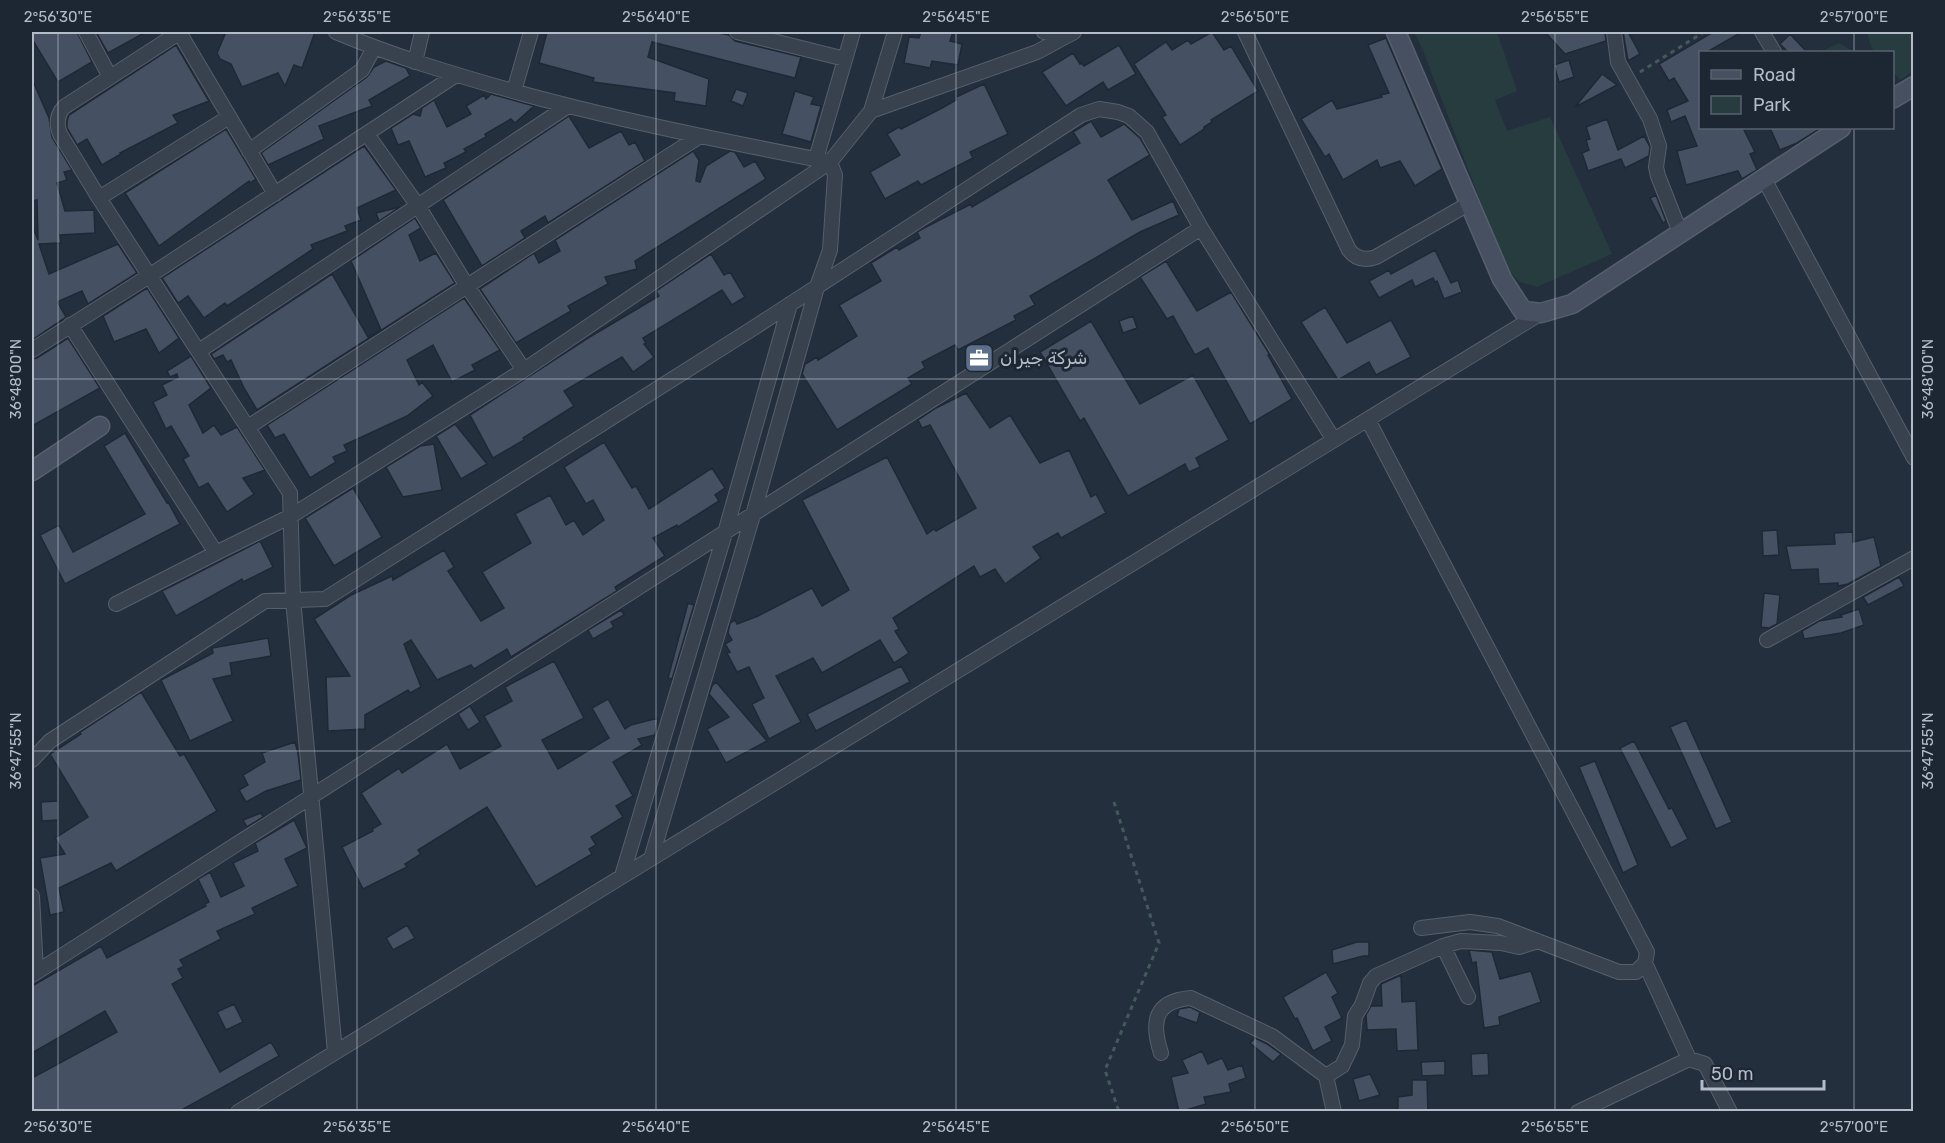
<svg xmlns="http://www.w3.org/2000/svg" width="1945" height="1143" font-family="Rubik,'Noto Sans Arabic',sans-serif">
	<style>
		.green { fill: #263c3f }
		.building { fill: #455162; stroke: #1f2835; stroke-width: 1.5 }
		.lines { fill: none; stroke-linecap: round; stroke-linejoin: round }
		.street-casing { stroke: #565f6c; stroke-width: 16 }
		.secondary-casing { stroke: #565f6c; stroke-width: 21 }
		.path { stroke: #44595c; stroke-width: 3; stroke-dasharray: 4.5 4.5; stroke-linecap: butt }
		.street { stroke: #38414e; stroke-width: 14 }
		.secondary { stroke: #465061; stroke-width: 18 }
		.ticks { fill: none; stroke: #b4bcc9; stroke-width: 1.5; stroke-opacity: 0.45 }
		.labels { text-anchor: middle; stroke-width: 6; stroke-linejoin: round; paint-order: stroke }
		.poi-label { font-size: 18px; fill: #b4bcc9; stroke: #1d2633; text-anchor: start }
		.neatline { fill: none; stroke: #b4bcc9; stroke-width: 2 }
		.ticks-label { font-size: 15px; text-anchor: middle; fill: #b4bcc9 }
	</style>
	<rect width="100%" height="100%" fill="#242f3e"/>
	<path class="green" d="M1414,32H1497L1517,91L1495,100L1507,131L1550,117L1612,254L1537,287L1520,282L1506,268L1422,48Z
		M1867,32H1913V71L1900,80L1893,72L1892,52H1875L1871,47Z
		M1839,43L1854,52H1821Z"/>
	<path class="building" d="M32,32H77L92,62L58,82L32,39Z
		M96,32H146L108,53Z
		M226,32H315L302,68L294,65L285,86L278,73L242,87L231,64L220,59L217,53Z
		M547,32H714L729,35L735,41L801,57L795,78L652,42L648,57L709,79L706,106L674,101L675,93L593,82L594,78L539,63Z
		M921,32H953L950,41L962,44L958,65L932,61L930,68L904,63L909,37L919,38Z
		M1212,32L1224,50L1231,46L1258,91L1211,120L1212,122L1204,127V129L1180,145L1162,117L1166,115L1134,64L1166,42L1172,50L1188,40L1191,44Z
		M1545,32H1605L1606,41L1565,54Z
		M1623,32H1628L1640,54L1628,61Z
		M1713,32H1742L1707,52H1701V128H1743L1755,152L1750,154L1757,170L1742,179L1738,171L1686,185L1677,151L1697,146L1685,116L1671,122L1667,110L1688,101L1674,78L1669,81L1659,64Z
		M1790,34L1807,52H1788L1780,44Z
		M1386,38L1442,169L1415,186L1400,161L1380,168L1377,160L1343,180L1329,154L1325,157L1301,119L1332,100L1337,109L1382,97L1381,95L1389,93L1368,45Z
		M176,45L209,101L173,115L178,123L120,153L121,154L102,165L87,139L77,145L67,128V121L69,115Z
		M1119,45L1136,74L1108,90L1103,82L1066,106L1042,72L1073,53L1080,64L1081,63L1084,66Z
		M1569,60L1574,77L1559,82L1554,65Z
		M386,61L406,68L410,76L369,100L372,106L319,126L324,139L268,165L261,153L367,77L374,67Z
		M1602,74L1617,85L1575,107Z
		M32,79L49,118L52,137L72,170L64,172L67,180L57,183L65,211L94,210L95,233L60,235L61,243L39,244L49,274L118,244L137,273L88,304L82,291L59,301L58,303L66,317L32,340V229L33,228L38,240L37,200L32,201Z
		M984,84L1008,134L970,152L973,158L921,185L918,181L885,199L870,172L900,155L887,134L899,127L901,129L942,108L956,100V97Z
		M736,89L748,93L743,106L731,101Z
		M795,91L814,97L811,104L821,106L811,142L782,134Z
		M491,94L534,106L515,123L511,119L485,134L486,137L464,149L466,152L444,163L446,168L425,177L409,141L398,145L391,128L413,114L420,116L422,108L434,100L447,127L471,114L466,106L484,95L486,99Z
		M569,116L589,148L621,131L629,145L635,142L645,161L548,223L545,216L521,231L525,238L482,266L443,200Z
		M1607,119L1618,150L1644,136L1650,147L1649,156L1625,168L1621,159L1588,171L1582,153L1589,150L1586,140L1590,139L1586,127Z
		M1091,121L1101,137L1124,124L1140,138L1150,155L1108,180L1132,220L1173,201L1179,215L1140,232L1030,296L1035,305L1014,316L1016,320L958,350L955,345L922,362L925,368L908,378L912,384L837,430L802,374L805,364L817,357L818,360L857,336L839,305L881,281L871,263L897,247L899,250L920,238L917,232L922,229L971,204L972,207L1080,143L1073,132Z
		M1770,128H1821L1797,143L1780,150Z
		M226,129L256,179L250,183L249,181L159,246L125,193Z
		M364,146L396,190L357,208L361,220L345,226L347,231L311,245L313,249L227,306L225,303L204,318L188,296L178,303L162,278Z
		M693,151L699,160L696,181L700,182L706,166L730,151L735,152L744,167L755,161L766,179L635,261L637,269L605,277L608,284L568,306L571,311L516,343L480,289L534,253L539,263L560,251L555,240Z
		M1656,195L1666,221L1663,223L1650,198Z
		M400,207L379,221L376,213Z
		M415,218L421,228L409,235L420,261L436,253L455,283L257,410L244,388L231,360L227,362L223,355L214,359L211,354L332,274L368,337L381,330L351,261Z
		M1435,250L1451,283L1458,280L1462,292L1444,299L1437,281L1435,282L1433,278L1415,287L1412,280L1379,298L1369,281L1389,270L1391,274Z
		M711,254L724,275L730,272L745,297L732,305L722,290L643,338L646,343L644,344L654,357L633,372L622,357L564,391L574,406L523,438L524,440L493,458L470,415L588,338L659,296L656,291Z
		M1166,261L1197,311L1231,292L1270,355H1268L1292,399L1250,424L1208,348L1195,355L1173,316L1167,319L1140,277Z
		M147,288L179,338L159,353L146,329L114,342L103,316Z
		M464,298L500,350L472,365L475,370L452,382L433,345L407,360L419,385L422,382L433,396L407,416L344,445L347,451L333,457L336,462L310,478L284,434L275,438L267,425Z
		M1325,307L1347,343L1391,320L1411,357L1376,375L1369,362L1338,380L1301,322Z
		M1133,316L1137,328L1123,333L1119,321Z
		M1091,321L1140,404L1193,375L1229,440L1196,458L1200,467L1189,472L1185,464L1128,496L1084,418L1080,421L1040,352Z
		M68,338L100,388L32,426V359L37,358Z
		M191,356L211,388L189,405L203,433L214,425L221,435L237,427L265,470L243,478L254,494L227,512L208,483L199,488L183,459L189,456L171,426L166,429L153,402L167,395L162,385L178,377L177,374L170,377L167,371Z
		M966,393L990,428L1010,415L1040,463L1069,450L1091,497L1096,494L1106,513L1061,538L1058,533L1033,547L1041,558L1005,584L995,569L980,577L974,566L893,618L899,629L895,631L909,653L894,663L880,640L822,673L813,658L776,676L801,722L769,739L752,704L764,698L749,667L737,672L727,653L730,652L725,644L732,640L728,633L730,623L735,620L737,624L758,616L812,588L822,606L849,590L802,500L887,457L927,534L934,529L936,531L976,508L930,425L922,428L918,420L936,408Z
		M455,424L487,464L461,479L436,436Z
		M125,433L167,503L168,502L180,524L65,584L40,535L59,525L73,552L145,514L104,446Z
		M604,442L632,488L636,486L649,509L712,468L725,488L715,495L719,501L678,527L677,525L653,538L665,556L615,587L617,591L511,657L507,649L474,669L471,665L437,680L411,640L404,644L421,687L410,693L408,690L365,715V729L328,731L326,677L350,676L314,619L351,595L392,576L393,580L444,550L454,567L448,571L481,621L504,608L482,572L531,543L515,514L550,495L566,525L574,520L583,535L604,520L593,500L586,504L564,467Z
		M434,444L442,490L403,497L386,467L420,446Z
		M353,488L382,537L334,566L305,518Z
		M1777,530L1779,555L1763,556L1762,531Z
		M1853,532V542L1874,537L1881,566L1848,584L1838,586V583L1819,584L1818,569L1791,570L1786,546L1835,544L1834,533Z
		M260,541L273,567L243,582L242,579L176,616L162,591Z
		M1899,577L1904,586L1868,605L1863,597Z
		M1764,593L1780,595L1777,624L1769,628L1761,627Z
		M688,603L694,605L672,679L668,678Z
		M1859,609L1864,625L1841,633L1804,639L1802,631L1819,621L1842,617L1841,615Z
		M621,610L624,615L611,622L614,627L593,639L588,630Z
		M268,638L271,656L230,663L232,675L213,679L233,721L190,741L161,680L213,653L212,648Z
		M554,661L584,718L542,740L558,769L609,738L592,708L608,699L625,729L631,725L658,718L655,735L638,739L642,745L613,762L633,796L616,806L623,817L591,837L596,845L589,849L592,854L536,887L487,807L418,850L421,854L405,864L407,867L363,889L342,847L373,831L372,829L381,824L361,793L399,768L402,773L447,744L460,769L501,746L484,716L512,701L505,687Z
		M901,666L910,682L816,731L807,714Z
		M716,682L767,741L726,763L707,729L729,717L709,694L712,686Z
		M141,692L180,756L184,754L217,811L116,871L111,863L59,888L64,912L50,915L40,858L65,854L55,838L88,817L50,754L81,734L80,732Z
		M470,706L480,722L468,730L458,714Z
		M1686,720L1732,822L1716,829L1670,727Z
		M1634,741L1669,809L1672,808L1688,839L1671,848L1620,748Z
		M295,742L298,753L301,780L266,791L246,802L239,790L248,785L243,775L265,762L262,753Z
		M1595,761L1638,865L1623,873L1579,767Z
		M58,801V820L42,821L41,802Z
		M261,813L263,817L247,827L243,820Z
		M294,820L307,848L285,859L298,886L252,908L255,914L217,931L221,939L180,960L184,966L178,969L183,978L172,984L220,1072L271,1042L279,1056L178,1112H32V1078L117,1032L105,1011L32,1053V986L101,946L107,958L206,906L205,904L209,902L198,879L210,872L221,897L244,886L233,863L258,851L255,843Z
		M407,925L415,938L393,950L386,938Z
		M1357,942H1369V956H1363L1333,964L1332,950Z
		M1469,950L1492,952L1500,979L1531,971L1541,1002L1499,1017L1500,1025L1484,1028L1476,962L1472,963Z
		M1326,972L1338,993L1332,997L1342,1018L1325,1027L1332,1041L1313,1051L1297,1018L1295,1019L1283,997Z
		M1401,975L1402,1002L1416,1001L1418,1050L1397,1051L1396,1029L1367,1030L1366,1015L1371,1006H1382L1381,984Z
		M234,1004L243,1022L226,1030L217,1012Z
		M1190,1007L1200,1012L1197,1023L1177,1016L1179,1009Z
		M1255,1038L1267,1044L1281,1054L1273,1062L1250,1043Z
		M1202,1051L1208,1064L1222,1058L1228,1070L1242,1065L1246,1078L1229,1084L1231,1092L1204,1097L1206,1104L1179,1112L1171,1077L1188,1073L1182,1060Z
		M1488,1053L1489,1075L1472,1076L1471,1054Z
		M1445,1061V1075L1422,1076L1421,1062Z
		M1370,1074L1380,1095L1359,1101L1353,1079Z
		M1412,1080H1427L1428,1112H1398V1097L1412,1095Z"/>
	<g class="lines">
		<g class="street-casing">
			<path id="street" d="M86,32L110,77
				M179,32L275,194
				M180,32L64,107C57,115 56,124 60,134L99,198L290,493L293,599L335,1052
				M336,32C398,58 462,77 527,95C627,122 728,142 830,162
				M737,32L845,59
				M1044,32L1063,37
				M1245,32L1349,250C1356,259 1365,261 1376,257L1470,203
				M1614,32L1618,62L1650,119L1659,146L1656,167L1658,176L1680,232
				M1762,32L1774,52
				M415,62L422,32
				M514,91L531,32
				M871,111L1037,52L1074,32
				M367,134L418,206L467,286L524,370
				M249,151L362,70L374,48
				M816,159L853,32
				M1763,177L1914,458
				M99,198L229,117
				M70,325L216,553L291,516L524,370L830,162L871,111L895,32
				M32,350L149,276L456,75
				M199,351L568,106
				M1368,420L1647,952L1645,963L1636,972H1619L1498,926L1470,922L1421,928
				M248,427L700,136
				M116,604L216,553
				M1767,640L1914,558
				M32,760L50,741L265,601L325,599L755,327L1081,115L1099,109L1118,112L1129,116L1147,132L1201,228L1334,440
				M651,859L753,515L817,287L830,250L835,175L830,162
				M622,876L725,533L790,304
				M32,896L36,972
				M1443,946L1461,941L1501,943L1519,947L1538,941
				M1645,963L1689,1059
				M32,975L1201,228
				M1161,1053C1151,1022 1154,1001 1191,998L1272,1036L1326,1076L1334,1112
				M1326,1076L1342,1066L1352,1045L1355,1016L1362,1005L1370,983L1376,976L1443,946L1468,997
				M238,1112L1541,313
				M1578,1112L1689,1059L1705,1064L1730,1112"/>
		</g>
		<g class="secondary-casing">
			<path id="secondary" d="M1396,32L1502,279L1523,311L1541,313L1572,304L1841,128
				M1892,99L1914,86
				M32,471L100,426"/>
		</g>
		<path class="path" d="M1640,72L1704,32
			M1114,802L1159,943L1105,1070L1119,1112"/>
		<use href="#street" class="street"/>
		<use href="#secondary" class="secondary"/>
	</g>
	<path class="ticks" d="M58,32V1112M357,32V1112M656,32V1112M956,32V1112M1255,32V1112M1555,32V1112M1854,32V52M1854,128V1112M32,379H1914M32,751H1914"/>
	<defs>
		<g id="office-square" transform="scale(1.5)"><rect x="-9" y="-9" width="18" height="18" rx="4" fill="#5c6f8a" stroke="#1d2633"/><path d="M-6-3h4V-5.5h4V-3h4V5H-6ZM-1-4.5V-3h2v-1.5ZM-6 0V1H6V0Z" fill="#fff"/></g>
	</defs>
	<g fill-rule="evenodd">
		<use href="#office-square" x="979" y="358"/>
	</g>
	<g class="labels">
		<g class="poi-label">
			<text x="1000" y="364">شركة جيران</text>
		</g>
	</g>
	<rect width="1945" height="1143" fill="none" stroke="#1d2633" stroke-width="66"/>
	<rect x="1699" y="51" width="195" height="78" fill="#1d2633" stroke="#59626f" stroke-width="1.5"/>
	<rect x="1711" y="70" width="30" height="9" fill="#465061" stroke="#59626f" stroke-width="1.5"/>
	<text x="1753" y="81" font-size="18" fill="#b4bcc9">Road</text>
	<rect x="1711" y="96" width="30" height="18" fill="#263c3f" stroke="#59626f" stroke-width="1.5"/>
	<text x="1753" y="111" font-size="18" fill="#b4bcc9">Park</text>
	<path d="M1702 1080v9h122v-9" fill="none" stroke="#b4bcc9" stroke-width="3"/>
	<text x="1711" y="1080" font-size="18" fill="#b4bcc9" stroke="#1d2633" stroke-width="4.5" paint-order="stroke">50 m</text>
	<rect x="33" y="33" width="1879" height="1077" class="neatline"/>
	<g class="ticks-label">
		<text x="58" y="22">2°56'30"E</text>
		<text x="357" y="22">2°56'35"E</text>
		<text x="656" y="22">2°56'40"E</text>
		<text x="956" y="22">2°56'45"E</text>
		<text x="1255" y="22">2°56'50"E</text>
		<text x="1555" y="22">2°56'55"E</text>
		<text x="1854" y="22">2°57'00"E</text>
		<text transform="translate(16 379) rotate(-90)" y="5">36°48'00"N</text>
		<text transform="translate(1928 379) rotate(-90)" y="5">36°48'00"N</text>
		<text transform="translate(16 751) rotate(-90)" y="5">36°47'55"N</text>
		<text transform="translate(1928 751) rotate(-90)" y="5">36°47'55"N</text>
		<text x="58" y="1132">2°56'30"E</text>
		<text x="357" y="1132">2°56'35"E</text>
		<text x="656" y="1132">2°56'40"E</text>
		<text x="956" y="1132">2°56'45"E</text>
		<text x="1255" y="1132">2°56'50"E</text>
		<text x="1555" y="1132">2°56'55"E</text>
		<text x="1854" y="1132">2°57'00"E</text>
	</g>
</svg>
